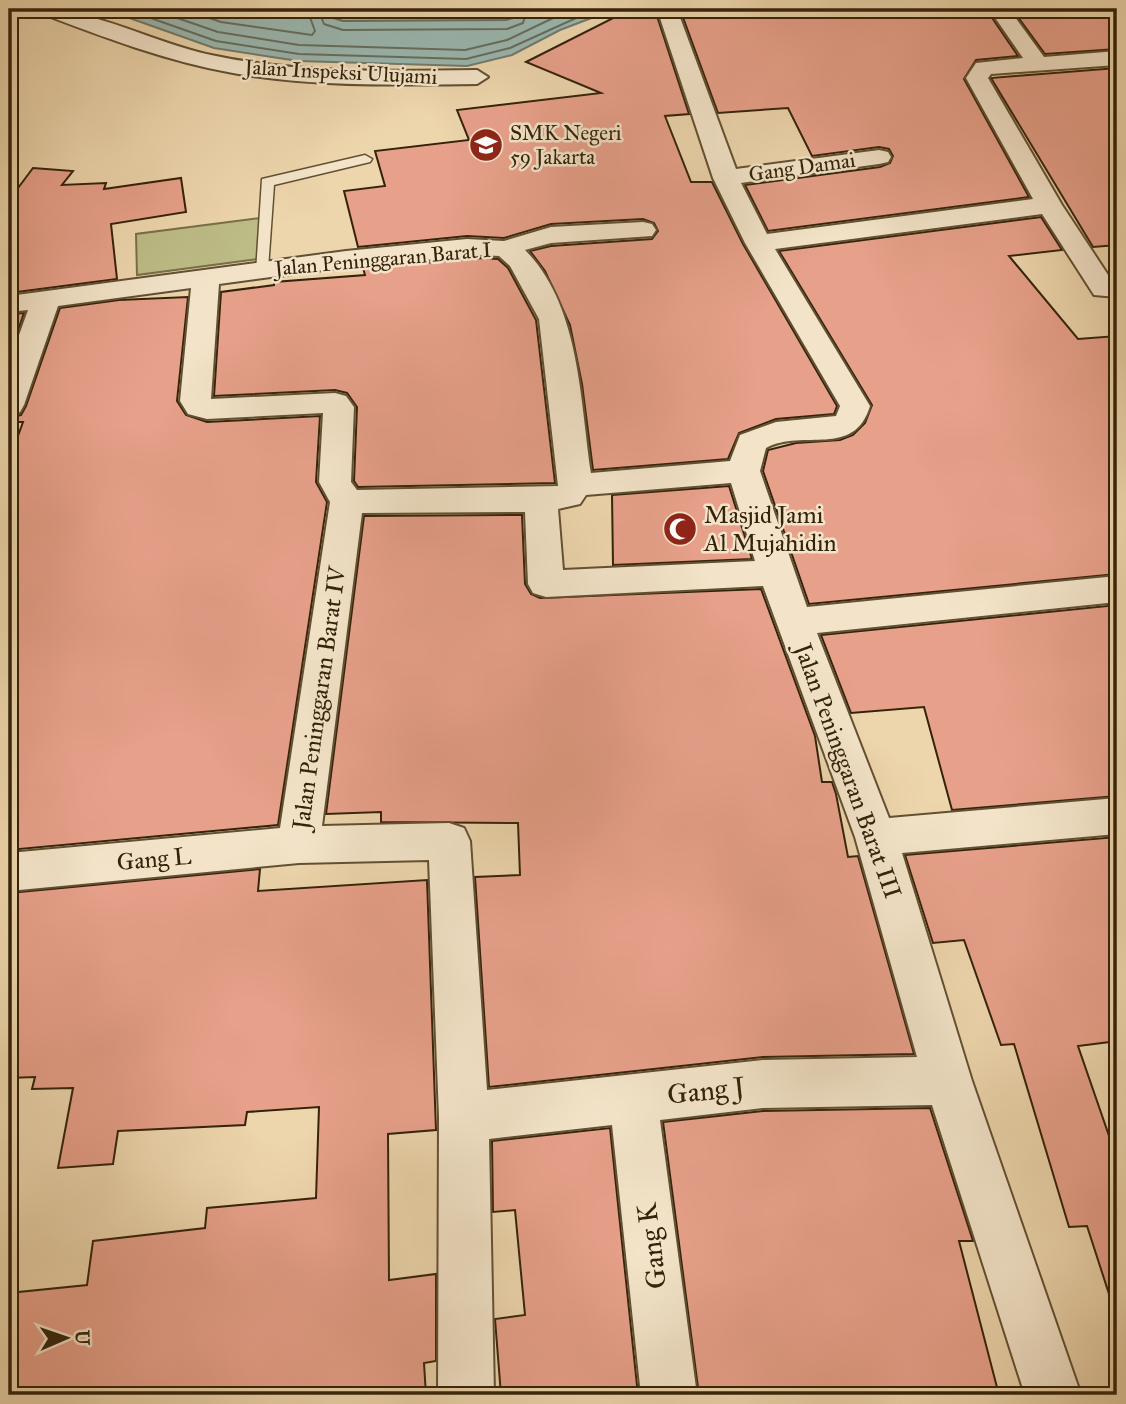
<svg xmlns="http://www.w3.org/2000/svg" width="1126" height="1404" font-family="'IM FELL Great Primer',serif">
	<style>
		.green { fill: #bdbc86; stroke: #787048; stroke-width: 2 }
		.water { fill: #9ab8b1; stroke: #717c6e; stroke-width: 2 }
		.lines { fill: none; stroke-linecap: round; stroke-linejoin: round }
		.shore { stroke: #676e5e; stroke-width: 2 }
		.building { fill: #e7a08a; stroke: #34230a; stroke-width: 2 }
		.service-casing { stroke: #625032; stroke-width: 3 }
		.minor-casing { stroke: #625032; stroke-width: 4 }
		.service { fill: #f3e4c9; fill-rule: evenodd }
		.minor { fill: #f3e4c9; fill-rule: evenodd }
		.labels { text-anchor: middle; stroke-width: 5; stroke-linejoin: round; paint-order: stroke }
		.far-street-label { font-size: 21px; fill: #34230a; stroke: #f3e4c9 }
		.far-poi-label { font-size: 21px; fill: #34230a; stroke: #f3e4c9; text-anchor: start }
		.poi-label { font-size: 24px; fill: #34230a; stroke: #f3e4c9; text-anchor: start }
		.street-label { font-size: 24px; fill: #34230a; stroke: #f3e4c9 }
		.near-street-label { font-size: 28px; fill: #34230a; stroke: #f3e4c9 }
	</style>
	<rect width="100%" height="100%" fill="#edd5ac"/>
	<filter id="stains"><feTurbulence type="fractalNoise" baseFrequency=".00286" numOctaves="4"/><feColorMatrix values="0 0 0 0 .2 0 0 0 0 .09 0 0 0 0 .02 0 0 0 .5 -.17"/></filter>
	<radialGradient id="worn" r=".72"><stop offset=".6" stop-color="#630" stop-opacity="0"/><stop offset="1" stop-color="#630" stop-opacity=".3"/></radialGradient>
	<path class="green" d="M260,218L265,258L137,275L136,234Z"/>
	<path class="water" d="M104,9H319L342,14L615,9L560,30L512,55L467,66L298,61L214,48Z"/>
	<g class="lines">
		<path class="shore" d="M125,9L216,41L299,54L466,59L510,48L596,9
			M151,9L218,32L299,45L465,50L507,40L572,9
			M183,9L221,22L312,35L315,31L307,9
			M318,9L324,24L343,30L507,29L523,23L527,9
			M326,9L330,17L343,21L506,20L516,17L519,9"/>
	</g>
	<path class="building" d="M631,9H657L656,13L689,114L665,116L691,182H712L743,244L837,406L834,414L776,419L739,433L728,459L593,470L582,384L570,325L545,271L530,251L551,246L652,239L658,231L654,223L643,219L551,224L504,238L467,236L358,247L344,191L385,186L375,151L469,140L457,110L601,93L526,62Z
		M683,9H986L1018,56L976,60L964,79L1029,197L768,231L745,185L880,167L890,163L893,156L889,149L879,147L812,156L788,108L718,113L681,12Z
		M1012,9H1117V49L1045,54Z
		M1117,68V245L1093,247L991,78Z
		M33,168L73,171L62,185L106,183L104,189L181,178L186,212L111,224L117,279L9,293V200Z
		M1041,217L1062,250L1009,256L1078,339L1117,336V574L809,604L763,471L768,450L796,443L840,440L853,435L865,423L872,405L779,251Z
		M482,258L498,259L508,268L536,320L555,483L358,487L354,481L357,407L347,393L335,390L214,396L221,292L274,285V282L365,275L363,268Z
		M188,297L177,401L186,415L207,422L320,416L316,482L327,502L278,825L9,850V461L23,422H9V417L21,415L26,406L60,308L119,300Z
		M24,313L9,356V314Z
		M729,486L752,559L613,565L612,495Z
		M522,515L525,584L531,594L540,598L761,589L815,736L822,782H832L836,794L848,857L858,856L914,1054L763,1057L489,1087L475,877L520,875L518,823L381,822V812L326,814L364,516Z
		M1117,605V796L952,810L924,707L851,713L821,635Z
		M1117,837V1041L1078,1046L1117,1159V1295L1110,1297L1087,1226L1069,1227L1014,1044L1001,1045L964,940L933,943L905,855Z
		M260,869L258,891L427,880L436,1130L388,1134L389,1280L436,1274V1361L424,1363L426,1395H9V1293L87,1285L93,1241L205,1228L207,1208L316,1198L319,1107L247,1112L245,1125L118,1131L113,1164L58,1168L73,1088L32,1089L35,1077L9,1078V893Z
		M930,1108L973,1241H959L999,1395H699L663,1122L763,1111Z
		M610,1128L638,1395H501L495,1319L525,1315L515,1210L493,1212L492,1141Z"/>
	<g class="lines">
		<g class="service-casing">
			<path id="service" d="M365,155L372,159L370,162L274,185L268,269L266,272H256L262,179Z"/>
		</g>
		<g class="minor-casing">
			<path id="minor" d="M37,9C96,9 153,43 211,55C299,74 388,71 477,70L488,77L477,84C395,85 313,87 233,73C166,61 103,37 40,13Z
				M660,9H680L678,12L736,169L879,150L888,152L891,157L888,162L879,164L741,183L767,234L1033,199L966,78L976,63L1023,58L989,9H1009L1044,57L1117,51V65L991,74L988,78L1062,205L1112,281H1117V297L1094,295L1042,214L775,249L870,406C854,459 803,428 766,448L760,471L807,607L1117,576V602L817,633L889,818L1117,798V834L902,853L972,1081L1081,1395H1025L932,1105L763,1108L660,1120L697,1395H641L612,1125L489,1139L494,1395H438L439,1117L429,860L299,863L9,891V853L280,828L330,502L319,482L323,413L207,419L188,414L180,401L191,288L58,306L24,405L20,412L9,415V363L28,310L9,312V296L346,251L467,239L504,241L551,227L643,222L652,224L656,230L652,236L551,243L525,250C580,305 580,400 591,473L730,461L740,435L776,422L836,416L840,406L745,243L713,178L658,12ZM482,255L499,256L510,266L539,319L558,486L357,490L351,482L354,407L346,396L335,393L211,399L219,284L346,267ZM731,483L755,561L563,570L558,509L580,504L586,495ZM525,512L528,584L533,593L546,597L763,586L855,837L917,1057L763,1060L487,1090L470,841L464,828L449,823L322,826L362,513Z"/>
		</g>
		<use href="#service" class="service"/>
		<use href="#minor" class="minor"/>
	</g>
	<defs>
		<g id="school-disc" transform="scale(1.75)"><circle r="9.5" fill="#8f2418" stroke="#f3e4c9"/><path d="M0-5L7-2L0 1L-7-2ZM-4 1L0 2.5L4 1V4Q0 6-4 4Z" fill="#fff"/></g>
		<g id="mosque-disc" transform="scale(1.75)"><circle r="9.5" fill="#8f2418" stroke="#f3e4c9"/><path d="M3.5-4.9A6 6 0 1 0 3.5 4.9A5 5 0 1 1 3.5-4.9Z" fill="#fff"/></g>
	</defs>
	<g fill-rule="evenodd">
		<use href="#school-disc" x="486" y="145"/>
		<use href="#mosque-disc" x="680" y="529"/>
	</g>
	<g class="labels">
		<g class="far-street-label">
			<text transform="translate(341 72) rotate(3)" y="7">Jalan Inspeksi Ulujami</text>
			<text transform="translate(802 167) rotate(-8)" y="7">Gang Damai</text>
			<text transform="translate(383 259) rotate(-5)" y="7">Jalan Peninggaran Barat I</text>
		</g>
		<g class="far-poi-label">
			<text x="510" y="140">SMK Negeri<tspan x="510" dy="24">59 Jakarta</tspan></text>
		</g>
		<g class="poi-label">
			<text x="704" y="523">Masjid Jami<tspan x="704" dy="28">Al Mujahidin</tspan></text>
		</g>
		<g class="street-label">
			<text transform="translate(319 698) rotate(-82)" y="8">Jalan Peninggaran Barat IV</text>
			<text transform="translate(848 771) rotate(70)" y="8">Jalan Peninggaran Barat III</text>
			<text transform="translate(154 859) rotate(-5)" y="8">Gang L</text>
		</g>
		<g class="near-street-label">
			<text transform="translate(706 1090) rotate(-6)" y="10">Gang J</text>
			<text transform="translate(651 1246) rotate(-97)" y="10">Gang K</text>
		</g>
	</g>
	<rect width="1126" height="1404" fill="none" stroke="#edd5ac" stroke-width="35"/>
	<rect x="10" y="10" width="1105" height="1383" fill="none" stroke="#34230a" stroke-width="3.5"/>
	<rect x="18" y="18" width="1091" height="1369" fill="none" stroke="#34230a" stroke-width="2"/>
	<g transform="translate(66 1338) rotate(88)" stroke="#f3e4c9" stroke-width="5" paint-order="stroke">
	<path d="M0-5L12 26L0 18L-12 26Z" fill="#34230a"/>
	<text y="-10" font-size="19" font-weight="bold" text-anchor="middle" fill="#34230a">U</text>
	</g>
	<rect width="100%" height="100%" filter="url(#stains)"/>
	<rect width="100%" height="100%" fill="url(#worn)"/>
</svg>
